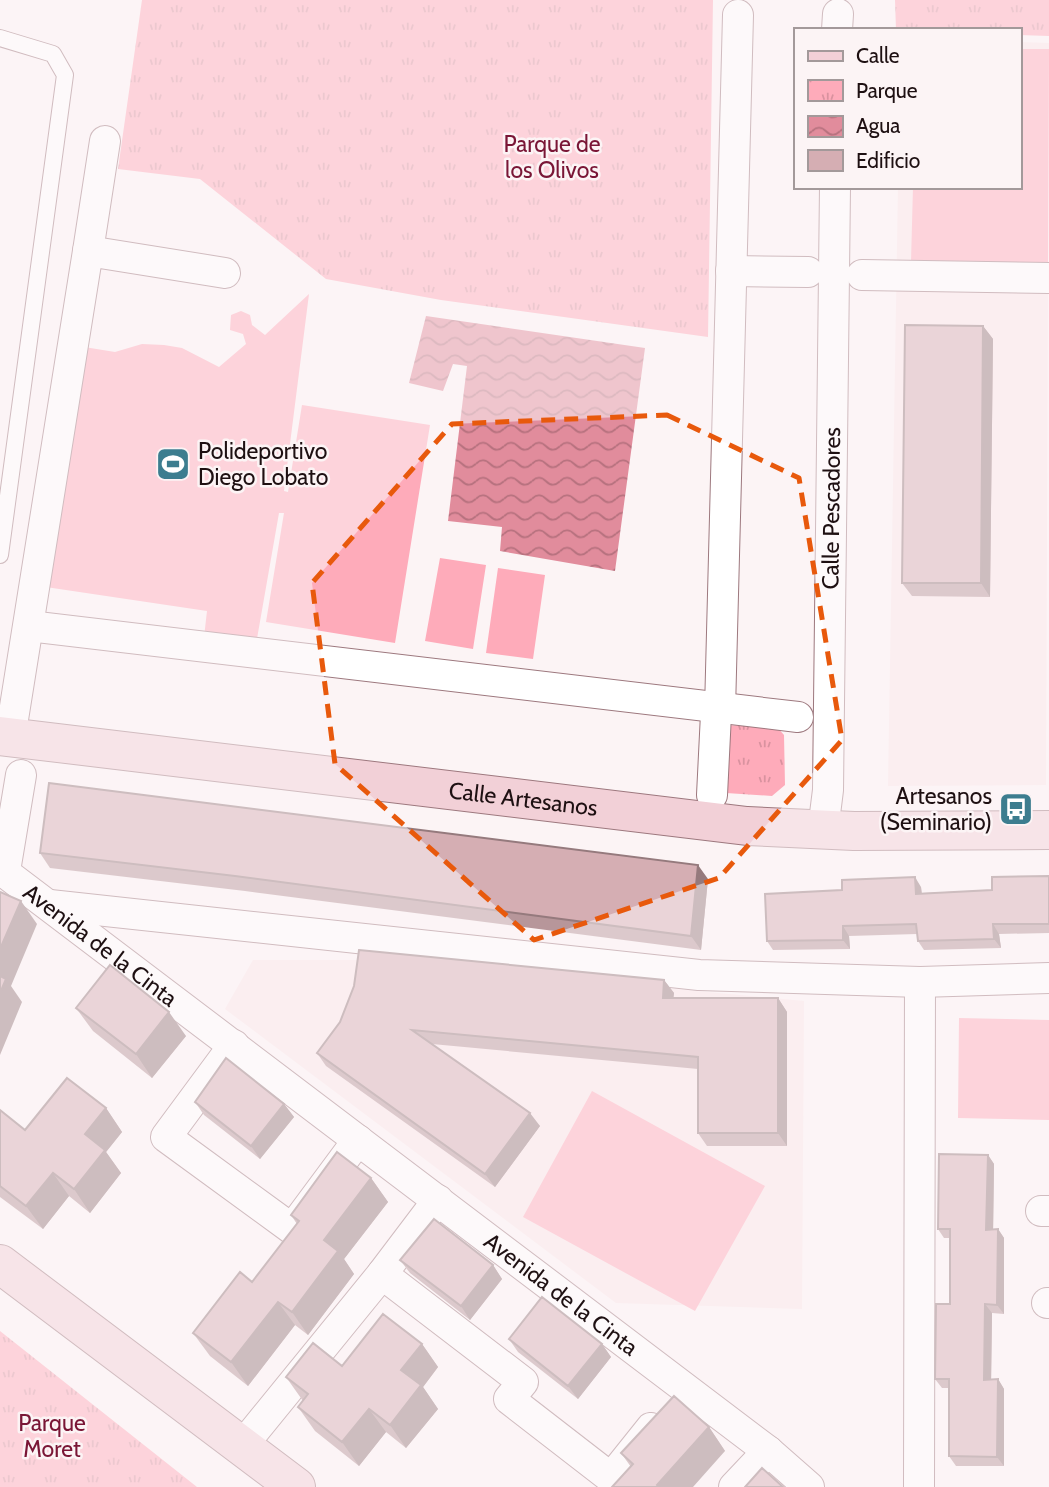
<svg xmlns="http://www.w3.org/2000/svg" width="1049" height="1487" font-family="Cabin,sans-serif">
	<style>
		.built { fill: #fbe6e9 }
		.park { fill: url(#park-tufts) }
		.pitch { fill: #feabba }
		.water { fill: url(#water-waves) }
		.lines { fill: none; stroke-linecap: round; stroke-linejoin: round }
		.lane-casing { stroke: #9d787e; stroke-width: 18 }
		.street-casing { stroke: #9d787e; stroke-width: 32 }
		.secondary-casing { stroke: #9d787e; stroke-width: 40 }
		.lane { stroke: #fff; stroke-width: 16 }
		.street { stroke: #fff; stroke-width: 30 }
		.secondary { stroke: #f2d0d7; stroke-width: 38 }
		.wall { fill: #b7969a }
		.shaded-wall { fill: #957a7d }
		.building { fill: #d5aeb3; stroke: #957a7d; stroke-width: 2 }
		.marked { fill: none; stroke: #e8590c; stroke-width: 5; stroke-dasharray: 14 9; stroke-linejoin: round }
		.labels { text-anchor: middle; stroke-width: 5; stroke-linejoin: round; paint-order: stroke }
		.park-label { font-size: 23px; fill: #7a1636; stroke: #fcf4f5 }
		.poi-label { font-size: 23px; fill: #1e1012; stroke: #fcf4f5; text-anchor: start }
		.street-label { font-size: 23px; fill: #1e1012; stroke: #fcf4f5 }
	</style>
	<defs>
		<pattern id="park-tufts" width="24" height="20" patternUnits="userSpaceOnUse" patternTransform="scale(1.75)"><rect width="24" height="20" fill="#feabba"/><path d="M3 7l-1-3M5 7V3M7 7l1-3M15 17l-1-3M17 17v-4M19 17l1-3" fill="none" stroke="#d9929f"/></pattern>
		<pattern id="water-waves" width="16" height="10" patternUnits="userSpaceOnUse" patternTransform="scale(1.75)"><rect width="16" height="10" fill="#e18c9c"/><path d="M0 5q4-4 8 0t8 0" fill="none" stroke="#b6717e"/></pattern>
	</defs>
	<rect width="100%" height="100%" fill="#fcf4f5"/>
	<path class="built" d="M1019,42L1049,43L1046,785L888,786L898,187H1019Z
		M253,960H363L804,1001L802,1309L616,1303L225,1009Z"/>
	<path class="park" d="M142,0H713L708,337L441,300L326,279L200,179L118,169Z
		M895,0H1049V36L1019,35V30H896Z
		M725,725L777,727L784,735L785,785L772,796L726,793Z
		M0,1331L197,1487H0Z"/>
	<path class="pitch" d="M1019,49H1049L1048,265L911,262L913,187H1019Z
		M309,294L284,491L288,492L302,405L430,425L395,643L266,622L284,513H279L255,650L203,646L207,611L39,586L78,346L115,352L142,344L164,345L182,348L219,367L246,344L243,334L230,330L231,315L241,311L250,315L252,325L265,335Z
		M440,558L486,565L473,649L425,641Z
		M498,568L545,575L533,659L486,653Z
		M959,1018L1049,1020V1120L958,1118Z
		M592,1091L765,1186L695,1311L523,1217Z"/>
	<path class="water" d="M426,316L645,348L615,571L500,551L502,527L448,521L467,366L453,364L443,391L409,383Z"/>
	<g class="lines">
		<g class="lane-casing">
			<path id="lane" d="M0,38L53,54L65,75L0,555"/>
		</g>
		<g class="street-casing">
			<g id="street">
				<path d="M837,30L838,14"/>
				<path d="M88,251L105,141"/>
				<path d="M731,271L808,272"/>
				<path d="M862,275L1049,278"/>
				<path d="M29,626L798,717"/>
				<path d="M10,738L88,251L225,273"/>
				<path d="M712,795L716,714L720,710L738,15"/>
				<path id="s1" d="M823,830L828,790L835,187"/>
				<path id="s2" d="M0,869L768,1451L809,1487"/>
				<path d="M5,871L21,775"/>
				<path d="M50,905L699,975L920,982L1049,978"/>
				<path d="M234,1045L166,1137L292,1229L358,1140"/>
				<path d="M438,1200L382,1274L523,1382L509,1399L611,1478L651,1428"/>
				<path d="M1041,1211H1049"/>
				<path d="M1047,1303H1049"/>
				<path d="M242,1446L382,1274"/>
				<path d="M734,1487L768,1451"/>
				<path d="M919,1487L920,982"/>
			</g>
		</g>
		<g class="secondary-casing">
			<g id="secondary">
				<path id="s3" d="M0,736L747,826L854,831L1049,830"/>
				<path d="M0,1264L296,1487"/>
			</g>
		</g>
		<use href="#lane" class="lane"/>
		<use href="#street" class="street"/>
		<use href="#secondary" class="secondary"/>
	</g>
	<path class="wall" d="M983,326L993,339L990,597L912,596L902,583Z
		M40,853L708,879L701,950L245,891L50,868Z
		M1049,876V933L999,934L1001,948L924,950L918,941L917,934L849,936L850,949L773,950L767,941L921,887L922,893L992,890Z
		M664,980L674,993L673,998H778L787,1012V1146H707L698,1133V1069L432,1044L540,1126L495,1187L326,1066L317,1053L340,1022Z
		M76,1008L186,1036L152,1078L93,1031Z
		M195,1102L284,1104L294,1117L260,1159L204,1115Z
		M106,1108L122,1132L106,1152L121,1173L90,1213L69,1196L43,1229L0,1197V1110L25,1130Z
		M988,1155L994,1164L993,1229H998L1004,1238V1314L992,1313L991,1380L998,1379L1004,1389V1466H956L949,1456V1388H942L935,1379L950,1304V1238H944L938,1229Z
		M371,1178L388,1202L344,1259L354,1274L308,1335L295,1325L248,1386L210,1356L193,1333L252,1282L297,1224L291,1215Z
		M400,1260L493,1265L502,1279L470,1320L410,1273Z
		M509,1339L602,1344L611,1357L578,1399L518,1352Z
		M422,1344L438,1367L423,1387L438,1409L406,1448L386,1432L359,1466L315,1431L298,1407L303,1401L286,1377L342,1366Z
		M709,1427L725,1451L631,1467L621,1453Z"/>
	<path class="shaded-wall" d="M983,326L993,339L990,597L981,583Z
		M698,865L708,879L701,950L691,936Z
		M915,877L921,887L922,903L916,894Z
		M21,901L37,924L11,986L22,1002L0,1055V949Z
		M993,924L999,934L1001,948L994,939Z
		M843,926L849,936L850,949L843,940Z
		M664,980L674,993L672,1012L663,998Z
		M778,998L787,1012V1146L778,1133Z
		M169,1012L186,1036L152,1078L136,1054Z
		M284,1104L294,1117L260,1159L251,1146Z
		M106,1108L122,1132L106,1152L121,1173L90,1213L74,1189L85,1134Z
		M530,1113L540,1126L495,1187L485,1174Z
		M988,1155L994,1164L993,1239L986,1230Z
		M53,1173L69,1196L43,1229L26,1206Z
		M371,1178L388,1202L344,1259L354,1274L308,1335L292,1312L324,1240Z
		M998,1229L1004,1238V1314L997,1305Z
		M493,1265L502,1279L470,1320L461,1306Z
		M278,1302L295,1325L248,1386L231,1362Z
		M985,1304L992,1313L991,1389L984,1380Z
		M422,1344L438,1367L423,1387L438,1409L406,1448L390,1425L401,1370Z
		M602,1344L611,1357L578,1399L568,1386Z
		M998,1379L1004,1389V1466L997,1457Z
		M369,1409L386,1432L359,1466L342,1442Z
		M709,1427L725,1451L693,1487H658L657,1485Z"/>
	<path class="building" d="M905,325L983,326L981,583H902Z
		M49,783L698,865L691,936L235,876L40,853Z
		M1049,876V924H993L994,939L918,941L916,924L843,926V940L767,941L765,894L842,890V880L915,877L916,894L992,890V877Z
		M0,892L21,901L0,949Z
		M359,950L664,980L663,998H778V1133H698V1057L412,1030L530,1113L485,1174L317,1053L340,1022L354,986Z
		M110,965L169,1012L136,1054L76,1008Z
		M0,976L6,979L0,993Z
		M226,1058L284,1104L251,1146L195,1102Z
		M67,1078L106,1108L85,1134L105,1150L74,1189L53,1173L26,1206L0,1186V1110L25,1130Z
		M337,1152L371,1178L324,1240L338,1251L292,1312L278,1302L231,1362L193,1333L240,1272L252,1282L299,1221L291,1215Z
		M939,1154L988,1155L986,1230L998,1229L997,1305L985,1304L984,1380L998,1379L997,1457L949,1456V1379H935L936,1304H950V1229H938Z
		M434,1219L493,1265L461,1306L400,1260Z
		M542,1297L602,1344L568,1386L509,1339Z
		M383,1314L422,1344L401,1370L421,1385L390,1425L369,1409L342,1442L298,1407L308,1394L286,1377L313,1343L342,1366Z
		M674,1396L709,1427L657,1485L659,1487H612L633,1464L621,1453Z
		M762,1468L783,1487H745Z"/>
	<path d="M0 0H1049V1487H0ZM667,415L799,478L842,740L719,878L534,940L335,764L312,583L452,424Z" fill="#fcf4f5" fill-opacity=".55" fill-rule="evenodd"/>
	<path class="marked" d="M667,415L799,478L842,740L719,878L534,940L335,764L312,583L452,424Z"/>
	<defs>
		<g id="stadium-square" transform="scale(1.75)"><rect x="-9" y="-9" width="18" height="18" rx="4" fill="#3c7d8f" stroke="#fcf4f5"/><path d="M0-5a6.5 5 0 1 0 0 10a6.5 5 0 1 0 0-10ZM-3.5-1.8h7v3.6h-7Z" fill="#fff"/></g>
		<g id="bus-square" transform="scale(1.75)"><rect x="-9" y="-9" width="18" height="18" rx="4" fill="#3c7d8f" stroke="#fcf4f5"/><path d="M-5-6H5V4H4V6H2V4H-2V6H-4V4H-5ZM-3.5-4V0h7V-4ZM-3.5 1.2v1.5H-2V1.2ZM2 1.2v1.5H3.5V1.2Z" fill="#fff"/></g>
	</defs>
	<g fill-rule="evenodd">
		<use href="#stadium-square" x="173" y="464"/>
		<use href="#bus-square" x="1016" y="809"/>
	</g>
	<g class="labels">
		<g class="park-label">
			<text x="552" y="152">Parque de<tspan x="552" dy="26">los Olivos</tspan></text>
			<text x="52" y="1431">Parque<tspan x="52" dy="26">Moret</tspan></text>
		</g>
		<g class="poi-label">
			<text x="198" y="459">Polideportivo<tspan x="198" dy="26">Diego Lobato</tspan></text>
			<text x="992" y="804" text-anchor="end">Artesanos<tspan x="992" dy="26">(Seminario)</tspan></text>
		</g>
		<g class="street-label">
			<text dy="8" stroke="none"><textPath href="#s1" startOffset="322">Calle Pescadores</textPath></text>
			<text dy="8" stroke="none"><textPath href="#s3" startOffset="527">Calle Artesanos</textPath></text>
			<text dy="8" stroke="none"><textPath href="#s2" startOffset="126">Avenida de la Cinta</textPath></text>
			<text dy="8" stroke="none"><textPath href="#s2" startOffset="704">Avenida de la Cinta</textPath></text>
		</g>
	</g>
	<rect x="794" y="28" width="228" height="161" fill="#fcf4f5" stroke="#a3999a" stroke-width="2"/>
	<rect x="808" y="51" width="35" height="10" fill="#f2d0d7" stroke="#a3999a" stroke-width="2"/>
	<text x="856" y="63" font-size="21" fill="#1e1012">Calle</text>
	<rect x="808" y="80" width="35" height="21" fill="url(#park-tufts)" stroke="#a3999a" stroke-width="2"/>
	<text x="856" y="98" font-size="21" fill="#1e1012">Parque</text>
	<rect x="808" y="116" width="35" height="21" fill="url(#water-waves)" stroke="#a3999a" stroke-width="2"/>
	<text x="856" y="133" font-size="21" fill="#1e1012">Agua</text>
	<rect x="808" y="150" width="35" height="21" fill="#d5aeb3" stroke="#a3999a" stroke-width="2"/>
	<text x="856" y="168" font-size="21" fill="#1e1012">Edificio</text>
</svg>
